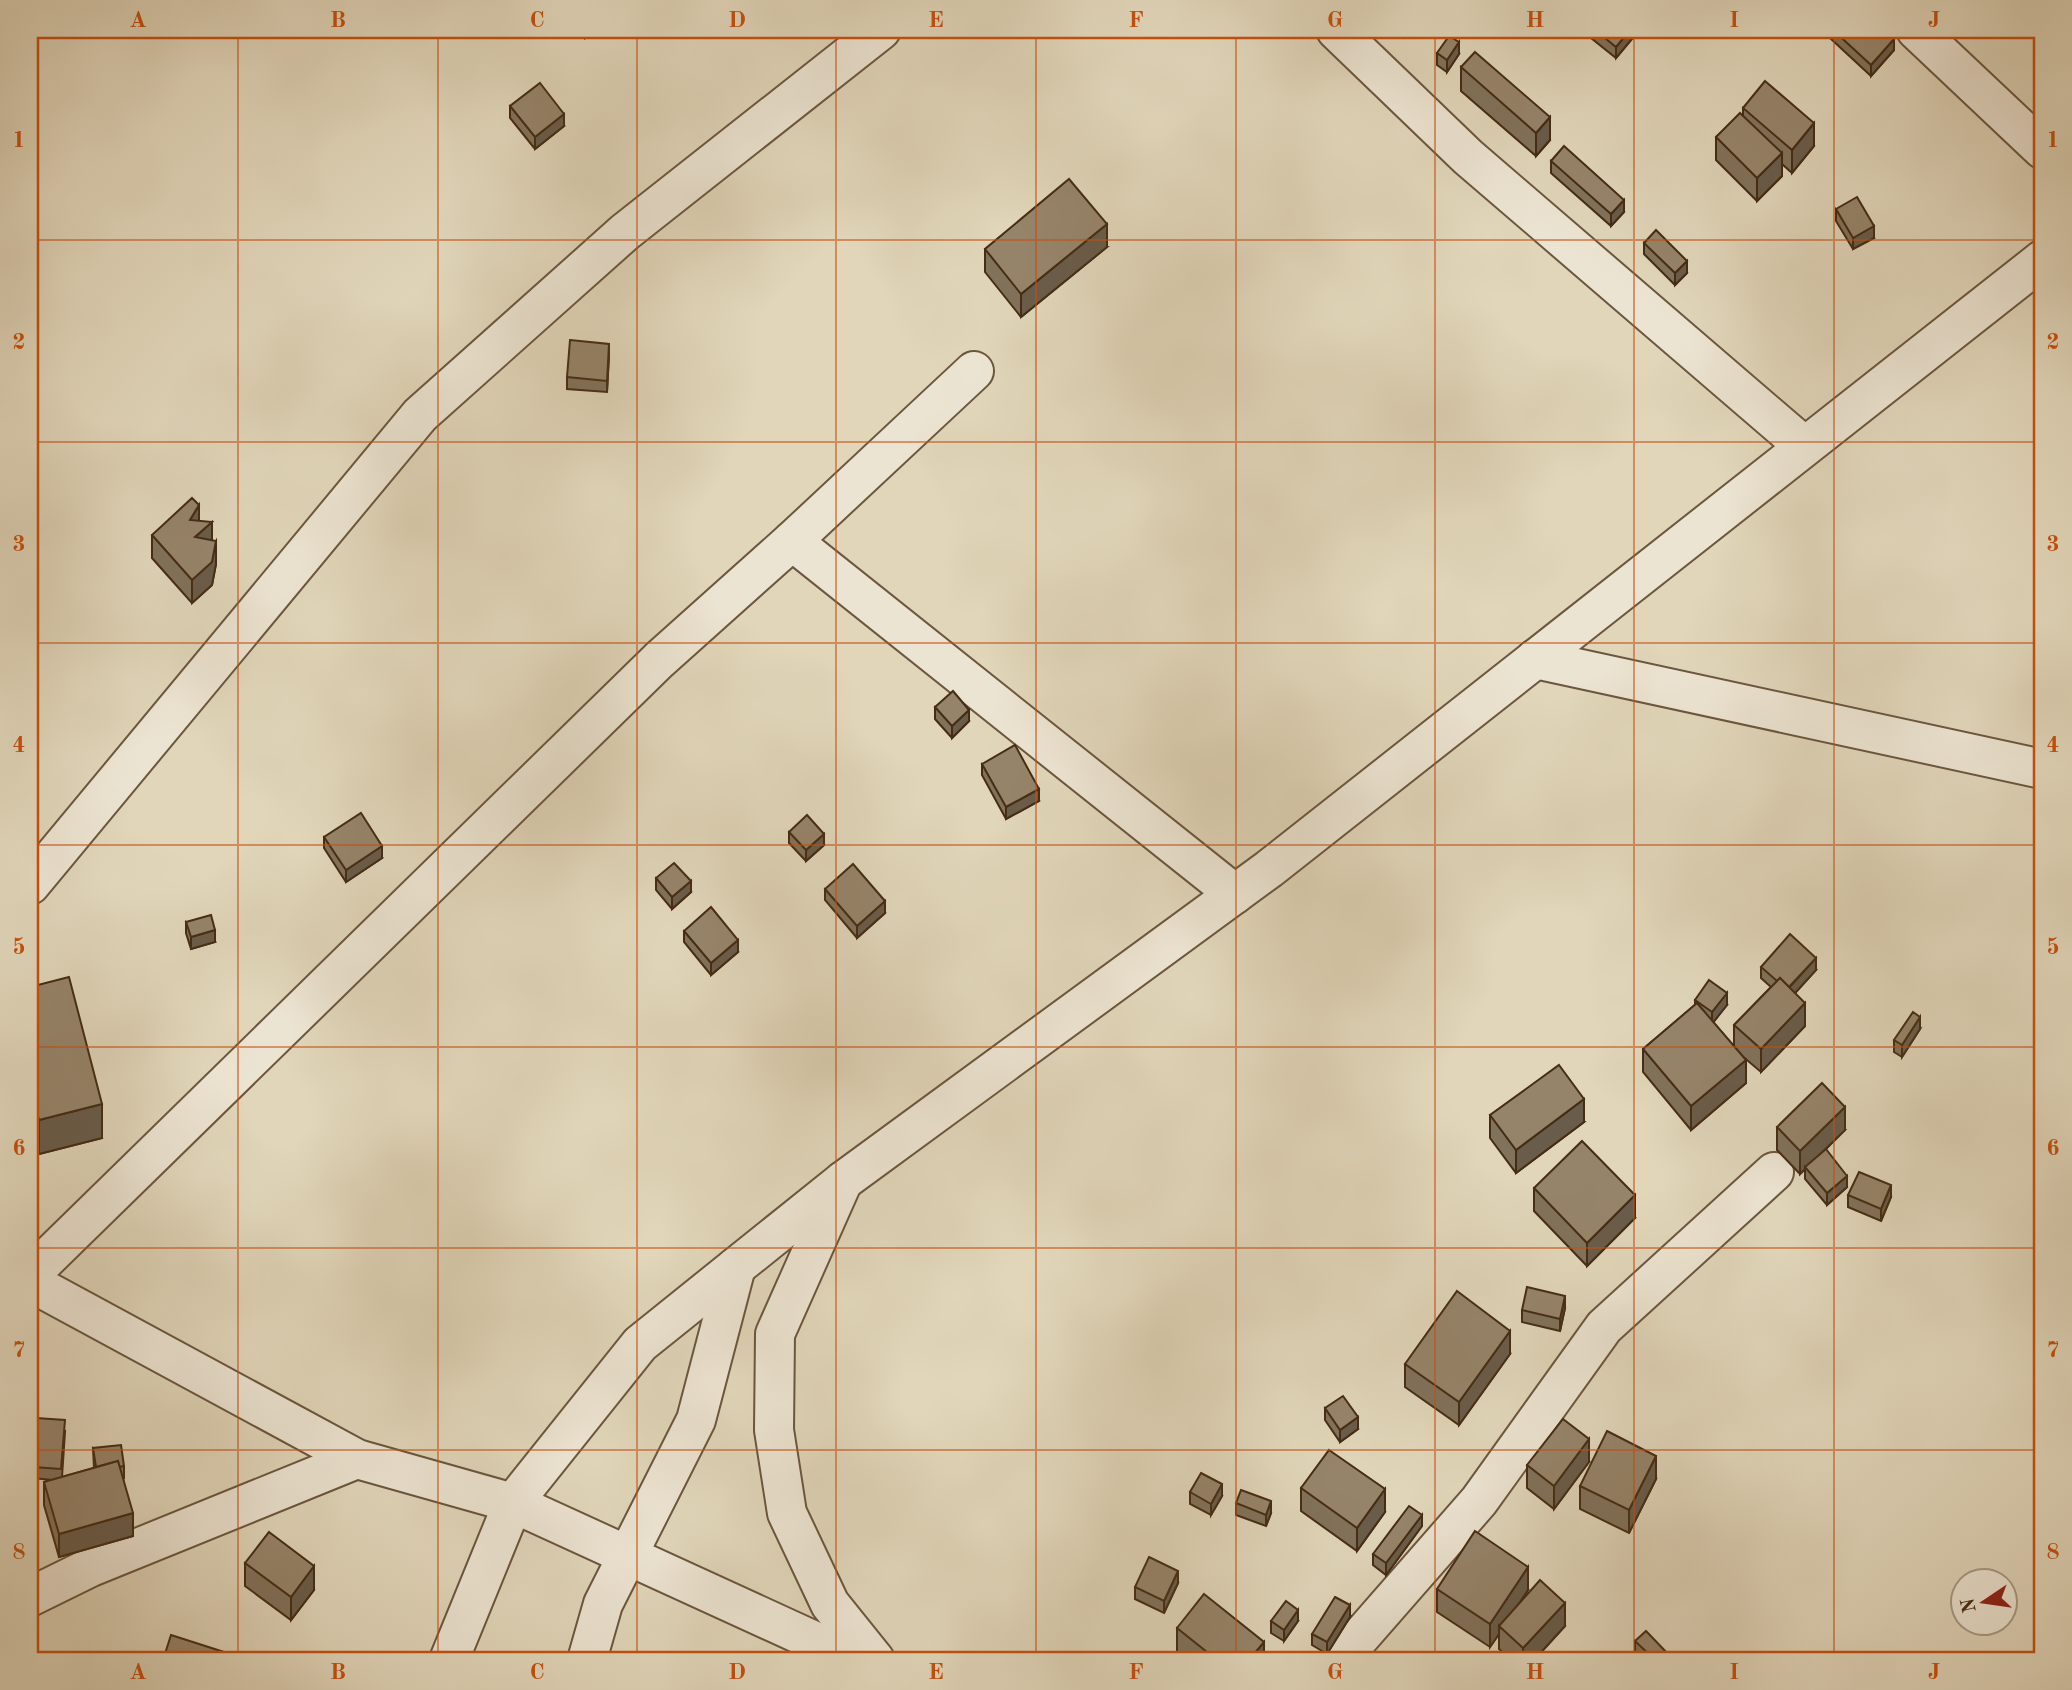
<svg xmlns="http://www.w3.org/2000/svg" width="2072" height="1690" font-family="'Old Standard TT',serif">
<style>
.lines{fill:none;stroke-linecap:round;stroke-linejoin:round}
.minor-casing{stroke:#6c563e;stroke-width:42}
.tertiary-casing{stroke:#6c563e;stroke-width:42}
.minor{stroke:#ece4d2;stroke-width:38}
.tertiary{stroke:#ece4d2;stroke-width:38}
.wall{fill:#81725b;stroke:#452c14;stroke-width:2}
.shaded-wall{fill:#695c4a;stroke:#452c14;stroke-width:2}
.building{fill:#96846a;stroke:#452c14;stroke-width:2}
.grid{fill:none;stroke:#c7500e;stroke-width:2;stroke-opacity:0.55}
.neatline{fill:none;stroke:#c7500e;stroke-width:2.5}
.grid-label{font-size:23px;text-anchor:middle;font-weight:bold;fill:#c7500e}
</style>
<rect width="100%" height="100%" fill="#e1d6ba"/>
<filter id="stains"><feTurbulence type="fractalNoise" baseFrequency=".00286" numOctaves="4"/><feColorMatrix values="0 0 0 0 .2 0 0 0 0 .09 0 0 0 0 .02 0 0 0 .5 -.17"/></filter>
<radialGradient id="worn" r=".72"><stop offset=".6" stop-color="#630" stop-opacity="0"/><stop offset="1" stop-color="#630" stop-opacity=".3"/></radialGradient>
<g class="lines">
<defs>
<g id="minor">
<polyline points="1336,30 1468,157 1804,446"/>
<polyline points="1916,30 2042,149"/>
<polyline points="792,541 1235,894"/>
<polyline points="1535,659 2042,769"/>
<polyline points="30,885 420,415 625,232 881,30"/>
<polyline points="843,1181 775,1334 774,1430 787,1513 830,1604 875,1660"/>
<polyline points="30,1275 659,660 792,541 974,371"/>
<polyline points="513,1503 856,1660"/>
<polyline points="30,1597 91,1567 357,1459"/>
<polyline points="1340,1660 1479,1501 1604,1327 1774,1172"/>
</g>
<g id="tertiary">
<polyline points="30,1282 357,1459 513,1503"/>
<polyline points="449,1660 513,1503 640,1344 843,1181 1269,869 2042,260"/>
<polyline points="587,1660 603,1604 696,1420 736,1267"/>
</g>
</defs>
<use href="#minor" class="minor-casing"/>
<use href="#tertiary" class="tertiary-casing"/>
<use href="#minor" class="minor"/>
<use href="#tertiary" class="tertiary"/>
</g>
<g class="wall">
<polygon points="579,30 595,30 585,38"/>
<polygon points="1397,30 1412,30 1405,37"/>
<polygon points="1581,30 1637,30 1637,33 1616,58"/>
<polygon points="1830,30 1885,30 1894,50 1871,76 1830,38"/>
<polygon points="1437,53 1459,54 1447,72 1437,65"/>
<polygon points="1461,67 1550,140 1536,156 1461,91"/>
<polygon points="510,106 564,126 535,149 510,118"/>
<polygon points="1743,108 1814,146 1792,173 1782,164 1782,176 1757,201 1716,160 1716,137 1743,115"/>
<polygon points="1551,161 1624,212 1611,226 1551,173"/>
<polygon points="1836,209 1874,238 1853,249 1836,221"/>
<polygon points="1644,243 1687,273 1675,285 1644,254"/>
<polygon points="1107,247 1021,317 985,272 985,249"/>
<polygon points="609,355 607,392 567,389 567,377"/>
<polygon points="199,521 212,540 216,564 212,585 192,603 152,558 152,535"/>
<polygon points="935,707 969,721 952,738 935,719"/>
<polygon points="982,764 1039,801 1006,819 982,775"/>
<polygon points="789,832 824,845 806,861 789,843"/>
<polygon points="324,837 382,858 346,882 324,848"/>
<polygon points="656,878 691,892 672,909 656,890"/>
<polygon points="825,889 885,913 857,938 825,900"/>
<polygon points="186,922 215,942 191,949 186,933"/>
<polygon points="684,931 738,952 711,975 684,942"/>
<polygon points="1761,967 1816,970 1795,993 1805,1026 1761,1072 1741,1055 1746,1083 1691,1130 1643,1072 1643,1049 1695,1005 1695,1000 1727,1005 1713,1022 1734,1047 1734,1025 1771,987 1761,978"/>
<polygon points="30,987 102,1138 39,1154 30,1120"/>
<polygon points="1920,1029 1902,1057 1894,1052 1894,1040"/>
<polygon points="1490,1115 1584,1122 1516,1173 1490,1138"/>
<polygon points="1777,1127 1845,1130 1822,1153 1847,1187 1827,1205 1805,1179 1805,1169 1800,1174 1777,1150"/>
<polygon points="1534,1188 1635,1218 1587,1266 1534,1211"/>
<polygon points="1848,1195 1891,1197 1881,1221 1848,1207"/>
<polygon points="1565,1308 1560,1331 1522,1322 1522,1310"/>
<polygon points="1510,1354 1459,1425 1405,1387 1405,1364"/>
<polygon points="1325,1408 1358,1429 1340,1442 1325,1420"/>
<polygon points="65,1432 62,1477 94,1468 93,1448 124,1466 124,1478 123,1478 133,1536 59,1557 44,1505 44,1482 52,1480 33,1478 33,1467"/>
<polygon points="1589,1462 1554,1509 1527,1488 1527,1465"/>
<polygon points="1656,1479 1629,1533 1580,1509 1580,1486"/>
<polygon points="1301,1488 1385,1512 1357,1551 1301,1511"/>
<polygon points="1190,1492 1222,1496 1211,1515 1190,1504"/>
<polygon points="1236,1503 1271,1513 1266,1526 1236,1515"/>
<polygon points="30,1514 38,1537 36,1573 30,1573"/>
<polygon points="1422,1526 1386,1575 1373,1565 1373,1554"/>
<polygon points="245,1563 314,1590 291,1620 245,1586"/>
<polygon points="1178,1583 1164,1613 1135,1599 1135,1587"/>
<polygon points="1437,1589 1528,1590 1519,1604 1565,1626 1534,1660 1512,1660 1499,1649 1499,1634 1490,1647 1437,1612"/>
<polygon points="1350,1617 1327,1654 1312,1645 1312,1634"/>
<polygon points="1271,1621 1298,1621 1284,1641 1271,1633"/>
<polygon points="1177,1628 1264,1660 1189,1660 1177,1651"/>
<polygon points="1635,1641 1671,1660 1643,1660 1635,1653"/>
</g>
<g class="shaded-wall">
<polygon points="585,30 595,30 585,38"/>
<polygon points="1405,30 1412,30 1405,37"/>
<polygon points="1630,30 1637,30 1637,33 1616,58 1616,47"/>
<polygon points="1894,39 1894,50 1871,76 1871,65"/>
<polygon points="1459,42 1459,54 1447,72 1447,60"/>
<polygon points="564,114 564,126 535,149 535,137"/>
<polygon points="1550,117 1550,140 1536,156 1536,133"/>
<polygon points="1814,123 1814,146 1792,173 1792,150"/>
<polygon points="1782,153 1782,176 1757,201 1757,178"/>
<polygon points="1624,200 1624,212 1611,226 1611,214"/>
<polygon points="1107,224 1107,247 1021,317 1021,294"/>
<polygon points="1874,226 1874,238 1853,249 1853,238"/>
<polygon points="1687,261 1687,273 1675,285 1675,273"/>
<polygon points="609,344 609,355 607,392 607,381"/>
<polygon points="199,505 199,528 190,520"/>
<polygon points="212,522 212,545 195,537"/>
<polygon points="216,541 216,564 212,585 192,603 192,580"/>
<polygon points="969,710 969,721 952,738 952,726"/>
<polygon points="1039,789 1039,801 1006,819 1006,807"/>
<polygon points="824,834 824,845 806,861 806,850"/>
<polygon points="382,846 382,858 346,882 346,870"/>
<polygon points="691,881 691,892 672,909 672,897"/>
<polygon points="885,901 885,913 857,938 857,926"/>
<polygon points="215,930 215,942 191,949 191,937"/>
<polygon points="738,940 738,952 711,975 711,963"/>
<polygon points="1816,958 1816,970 1787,1002 1787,990"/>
<polygon points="1727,993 1727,1005 1712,1024 1712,1012"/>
<polygon points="1805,1003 1805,1026 1761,1072 1761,1049"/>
<polygon points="1920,1017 1920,1029 1902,1057 1902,1045"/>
<polygon points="1746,1060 1746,1083 1691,1130 1691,1106"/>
<polygon points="1584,1099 1584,1122 1516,1173 1516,1150"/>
<polygon points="102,1104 102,1138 39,1154 39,1120"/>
<polygon points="1845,1107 1845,1130 1806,1168 1805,1167 1805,1169 1800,1174 1800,1151"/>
<polygon points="1847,1176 1847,1187 1827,1205 1827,1193"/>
<polygon points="1891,1185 1891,1197 1881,1221 1881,1209"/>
<polygon points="1635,1195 1635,1218 1587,1266 1587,1243"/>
<polygon points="1565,1296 1565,1308 1560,1331 1560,1319"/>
<polygon points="1510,1331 1510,1354 1459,1425 1459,1402"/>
<polygon points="1358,1417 1358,1429 1340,1442 1340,1430"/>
<polygon points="1589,1439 1589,1462 1554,1509 1554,1486"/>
<polygon points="1656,1456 1656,1479 1629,1533 1629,1510"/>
<polygon points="1222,1484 1222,1496 1211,1515 1211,1504"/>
<polygon points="1385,1489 1385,1512 1357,1551 1357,1528"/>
<polygon points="1271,1501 1271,1513 1266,1526 1266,1515"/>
<polygon points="133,1513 133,1536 59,1557 59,1534"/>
<polygon points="38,1514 38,1537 36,1573 36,1550"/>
<polygon points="1422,1515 1422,1526 1386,1575 1386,1563"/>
<polygon points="314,1566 314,1590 291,1620 291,1597"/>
<polygon points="1528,1567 1528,1590 1502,1629 1499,1626 1499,1634 1490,1647 1490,1624"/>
<polygon points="1178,1571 1178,1583 1164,1613 1164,1601"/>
<polygon points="1565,1603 1565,1626 1534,1660 1523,1660 1523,1648"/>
<polygon points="1350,1605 1350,1617 1327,1654 1327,1642"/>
<polygon points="1298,1610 1298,1621 1284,1641 1284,1630"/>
<polygon points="1264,1642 1264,1660 1249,1660"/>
</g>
<g class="building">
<polygon points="1595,30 1630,30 1616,47"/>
<polygon points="1833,30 1885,30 1894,39 1871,65"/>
<polygon points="1449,36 1459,42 1447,60 1437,53"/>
<polygon points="1475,52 1550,117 1536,133 1461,67"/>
<polygon points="1765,81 1814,123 1792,150 1743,108"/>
<polygon points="540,83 564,114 535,137 510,106"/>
<polygon points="1740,113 1782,153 1757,178 1716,137"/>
<polygon points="1564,146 1624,200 1611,214 1551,161"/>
<polygon points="1069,179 1107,224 1021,294 985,249"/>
<polygon points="1857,197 1874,226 1853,238 1836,209"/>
<polygon points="1656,230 1687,261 1675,273 1644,243"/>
<polygon points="570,340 609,344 607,381 567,377"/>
<polygon points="192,498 199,505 190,520 212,522 195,537 216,541 212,562 192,580 152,535"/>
<polygon points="953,691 969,710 952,726 935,707"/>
<polygon points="1015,745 1039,789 1006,807 982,764"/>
<polygon points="361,813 382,846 346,870 324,837"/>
<polygon points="807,815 824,834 806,850 789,832"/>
<polygon points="674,863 691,881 672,897 656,878"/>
<polygon points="853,864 885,901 857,926 825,889"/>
<polygon points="711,907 738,940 711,963 684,931"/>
<polygon points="211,915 215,930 191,937 186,922"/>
<polygon points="1790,934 1816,958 1789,987 1780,978 1777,981 1761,967"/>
<polygon points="69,977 102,1104 39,1120 30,1086 30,987"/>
<polygon points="1780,978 1805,1003 1761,1049 1734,1025"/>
<polygon points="1709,980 1727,993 1712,1012 1695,1000"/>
<polygon points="1697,1003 1746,1060 1691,1106 1643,1049"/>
<polygon points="1913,1012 1920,1017 1902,1045 1894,1040"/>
<polygon points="1559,1065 1584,1099 1516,1150 1490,1115"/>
<polygon points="1822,1083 1845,1107 1800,1151 1777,1127"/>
<polygon points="1582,1141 1635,1195 1587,1243 1534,1188"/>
<polygon points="1826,1149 1847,1176 1827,1193 1805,1167"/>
<polygon points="1859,1172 1891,1185 1881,1209 1848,1195"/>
<polygon points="1527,1287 1565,1296 1560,1319 1522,1310"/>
<polygon points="1457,1291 1510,1331 1459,1402 1405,1364"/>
<polygon points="1343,1396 1358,1417 1340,1430 1325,1408"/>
<polygon points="36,1418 65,1420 61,1469 33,1467"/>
<polygon points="1563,1419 1589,1439 1554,1486 1527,1465"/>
<polygon points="1607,1431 1656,1456 1629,1510 1580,1486"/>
<polygon points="121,1445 124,1466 119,1467 118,1461 96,1467 93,1448"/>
<polygon points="1329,1450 1385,1489 1357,1528 1301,1488"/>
<polygon points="118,1461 133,1513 59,1534 44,1482"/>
<polygon points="1201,1473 1222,1484 1211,1504 1190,1492"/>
<polygon points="1241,1490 1271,1501 1266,1515 1236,1503"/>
<polygon points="1409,1506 1422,1515 1386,1563 1373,1554"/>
<polygon points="30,1514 38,1514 36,1550 30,1550"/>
<polygon points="1475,1531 1528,1567 1490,1624 1437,1589"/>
<polygon points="269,1532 314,1566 291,1597 245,1563"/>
<polygon points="1149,1557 1178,1571 1164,1601 1135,1587"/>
<polygon points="1540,1580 1565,1603 1523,1648 1499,1626"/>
<polygon points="1204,1594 1264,1642 1249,1660 1217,1660 1177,1628"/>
<polygon points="1335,1597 1350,1605 1327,1642 1312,1634"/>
<polygon points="1286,1601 1298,1610 1284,1630 1271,1621"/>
<polygon points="1646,1631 1671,1657 1668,1660 1655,1660 1635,1641"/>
<polygon points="171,1635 227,1653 225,1660 163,1660"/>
</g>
<path class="grid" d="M238,30V1660M438,30V1660M637,30V1660M836,30V1660M1036,30V1660M1236,30V1660M1435,30V1660M1634,30V1660M1834,30V1660M30,240H2042M30,442H2042M30,643H2042M30,845H2042M30,1047H2042M30,1248H2042M30,1450H2042"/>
<rect width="2072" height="1690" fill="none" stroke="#e1d6ba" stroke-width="77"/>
<g transform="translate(1984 1602) rotate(257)"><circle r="33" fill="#ece4d2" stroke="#a99a86" stroke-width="2"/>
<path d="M0-5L12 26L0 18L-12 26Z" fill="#8f2418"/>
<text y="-10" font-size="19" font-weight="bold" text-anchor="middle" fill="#452c14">N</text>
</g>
<rect x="38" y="38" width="1996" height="1614" class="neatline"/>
<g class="grid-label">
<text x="138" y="27">A</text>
<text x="338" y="27">B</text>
<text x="537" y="27">C</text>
<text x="737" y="27">D</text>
<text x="936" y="27">E</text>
<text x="1136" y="27">F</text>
<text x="1335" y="27">G</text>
<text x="1535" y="27">H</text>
<text x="1734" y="27">I</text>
<text x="1934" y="27">J</text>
<text x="19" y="147">1</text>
<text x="2053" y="147">1</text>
<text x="19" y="349">2</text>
<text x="2053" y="349">2</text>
<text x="19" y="551">3</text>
<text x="2053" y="551">3</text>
<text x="19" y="752">4</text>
<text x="2053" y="752">4</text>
<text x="19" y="954">5</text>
<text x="2053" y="954">5</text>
<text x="19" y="1155">6</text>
<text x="2053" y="1155">6</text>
<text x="19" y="1357">7</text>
<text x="2053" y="1357">7</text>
<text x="19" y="1559">8</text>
<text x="2053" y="1559">8</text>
<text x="138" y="1679">A</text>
<text x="338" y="1679">B</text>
<text x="537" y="1679">C</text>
<text x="737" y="1679">D</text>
<text x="936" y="1679">E</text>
<text x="1136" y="1679">F</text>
<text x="1335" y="1679">G</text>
<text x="1535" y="1679">H</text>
<text x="1734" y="1679">I</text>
<text x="1934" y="1679">J</text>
</g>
<rect width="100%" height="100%" filter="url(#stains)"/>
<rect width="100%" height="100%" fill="url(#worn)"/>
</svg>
